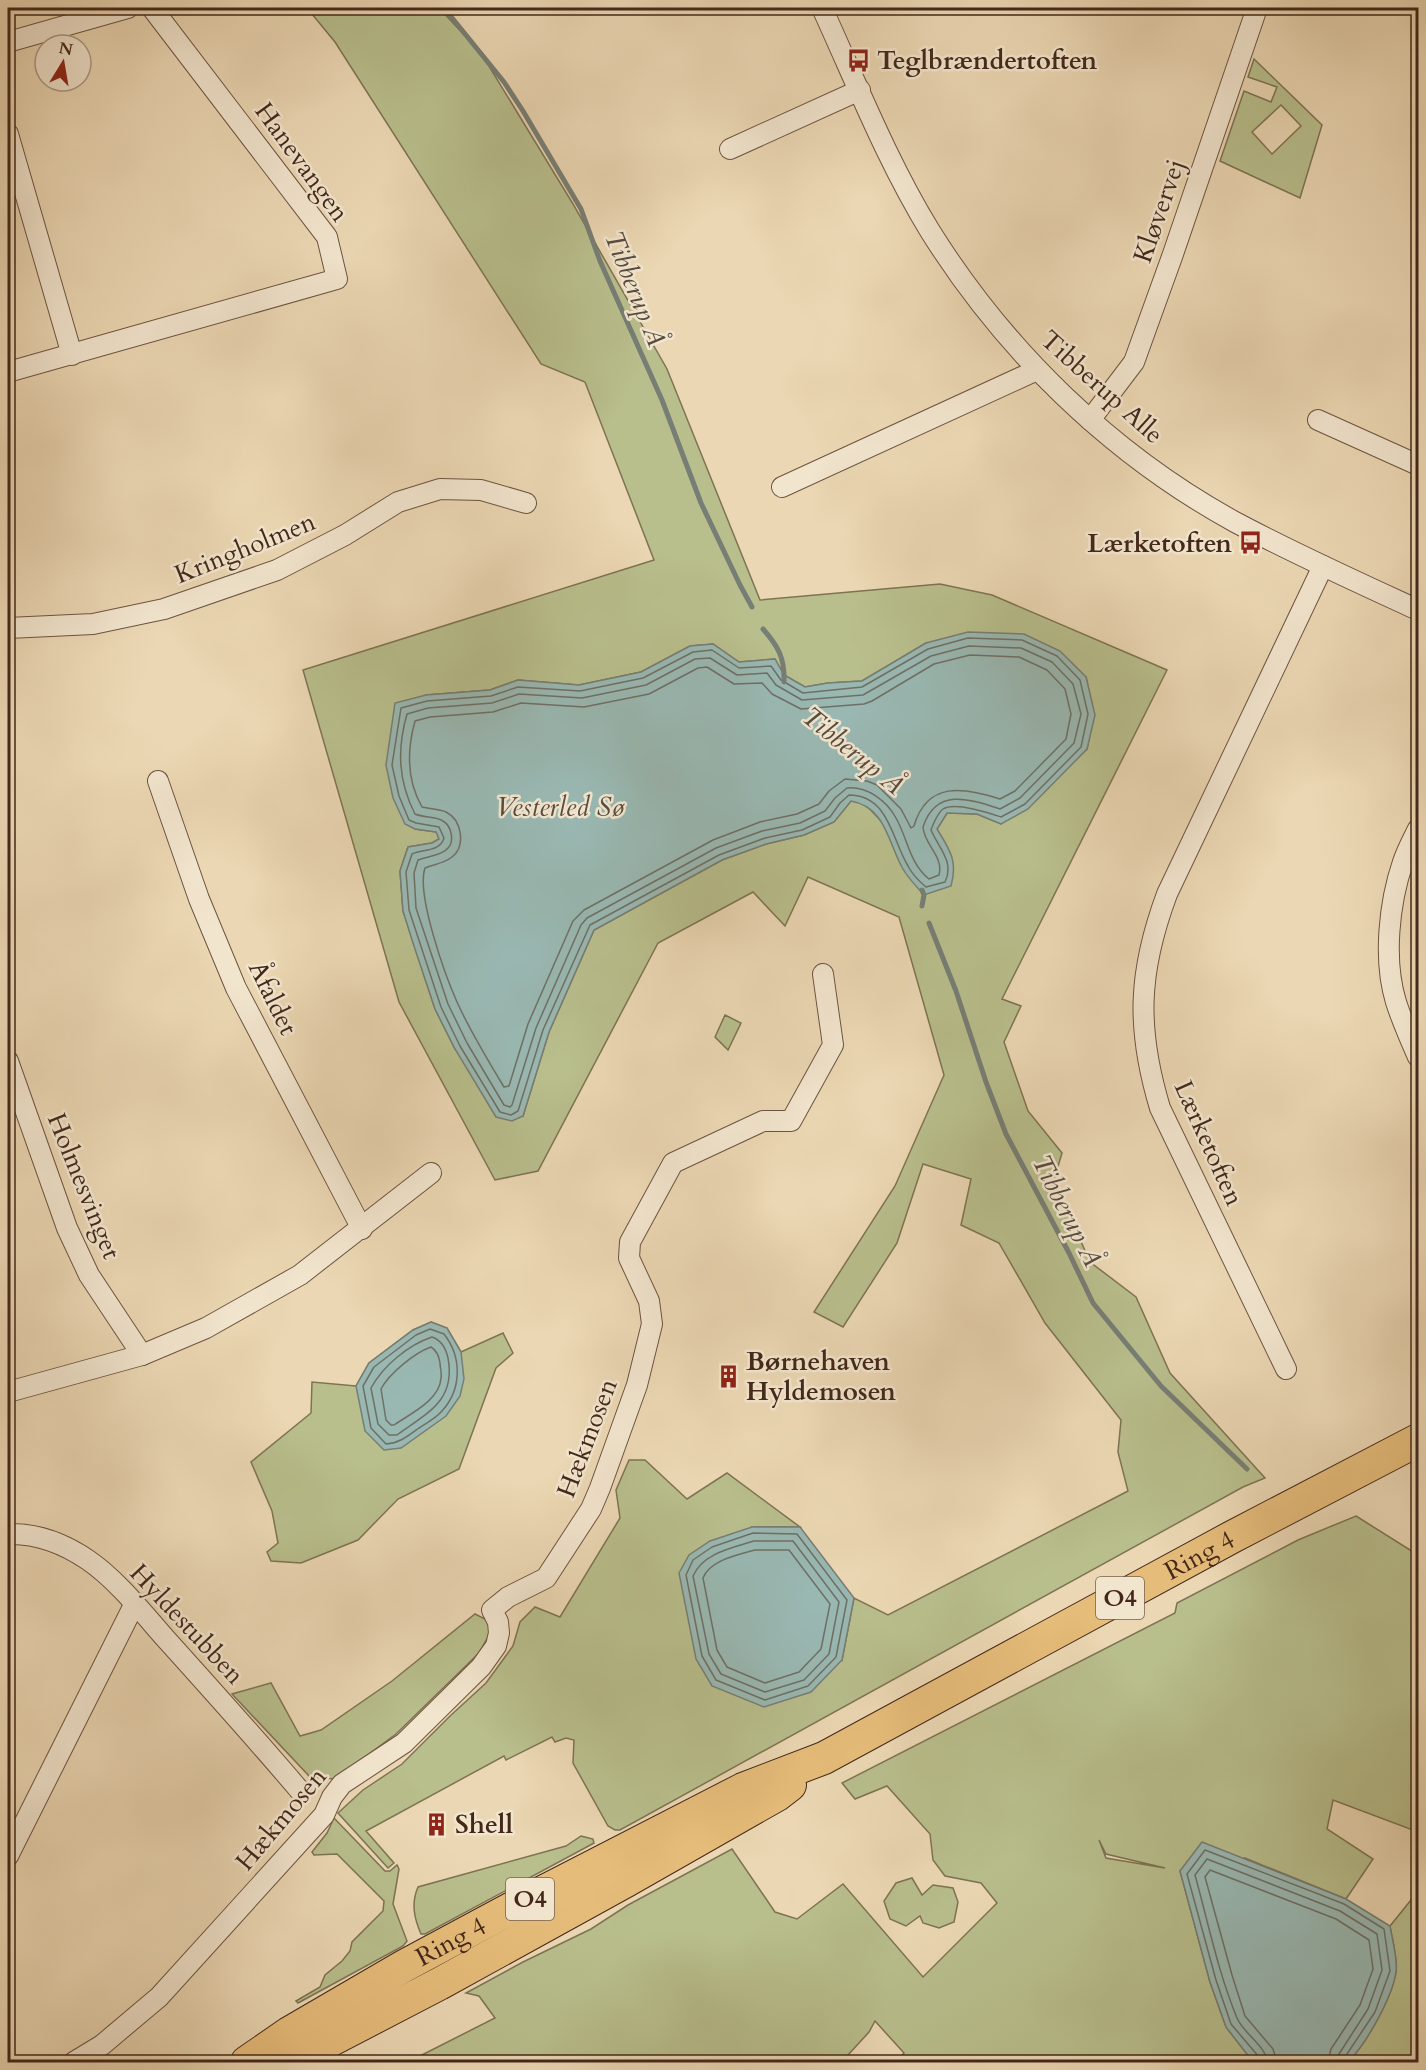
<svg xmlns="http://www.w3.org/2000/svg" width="1426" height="2070" font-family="Cardo,serif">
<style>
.green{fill:#b8be8c;stroke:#7e7353;stroke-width:1.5;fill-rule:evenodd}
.water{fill:#99b8b2;stroke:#777e75;stroke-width:1.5}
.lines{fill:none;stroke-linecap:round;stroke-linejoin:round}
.shore{stroke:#6e7066;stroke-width:1.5}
.stream{stroke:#777e75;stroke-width:5}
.minor-casing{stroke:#6d5440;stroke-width:22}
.primary-casing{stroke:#43281a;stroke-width:34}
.minor{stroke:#f2e5ce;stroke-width:20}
.primary{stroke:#e6bc7a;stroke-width:32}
.labels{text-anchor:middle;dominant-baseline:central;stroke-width:5;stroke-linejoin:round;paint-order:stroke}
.shield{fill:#f2e5ce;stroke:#786150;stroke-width:1.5}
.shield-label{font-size:24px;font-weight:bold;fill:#43281a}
.poi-label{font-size:26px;font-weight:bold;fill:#43281a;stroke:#f2e5ce;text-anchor:start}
.street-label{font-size:26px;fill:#43281a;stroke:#f2e5ce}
.water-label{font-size:27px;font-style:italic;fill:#584c40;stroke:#f2e5ce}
</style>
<rect width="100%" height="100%" fill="#ebd7b3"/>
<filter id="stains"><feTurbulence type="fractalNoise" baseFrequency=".00333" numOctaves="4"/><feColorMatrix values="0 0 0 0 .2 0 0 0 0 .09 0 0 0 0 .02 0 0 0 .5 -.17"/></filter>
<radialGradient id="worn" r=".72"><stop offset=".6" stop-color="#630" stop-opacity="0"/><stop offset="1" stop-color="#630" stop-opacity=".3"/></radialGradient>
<g class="green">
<path d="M307,8H439L481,53L573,204L667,369L760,600L940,584L992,595L1167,670L1002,999L1021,1006L1004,1042L1028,1111L1062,1153L1054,1180L1090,1262L1136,1297L1170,1373L1265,1478L1243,1487L620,1830H615L608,1826L573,1763L574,1740L566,1738L555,1742L552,1737L506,1760L504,1756L366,1831L394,1863L388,1868L338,1813L363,1790L402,1764L450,1716L486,1683L513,1646L520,1622L535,1607L560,1617L620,1518L616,1490L629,1460H645L687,1499L727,1473L800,1527H752L842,1660L854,1598L888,1615L1128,1491L1118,1452L1121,1420L1045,1323L999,1243L961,1225L971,1179L923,1164L897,1243L843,1327L814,1312L895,1186L944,1075L899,917L808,877L785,926L753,892L658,943L538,1171L495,1180L399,1002L303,670L654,560L585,382L541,364L335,42ZM926,643L1086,677L1094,714L1087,749L1001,824L977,814L947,813L937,829L938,832L884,824L864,803L851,801L834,822L804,835L766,844L722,860L594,930L549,1032L523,1116L455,1049L435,1009L403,911L400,871L408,847L432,843L439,839L437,832L415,829L426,695L490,690L518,680L579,685L641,672L690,646L713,644L739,662L775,659L784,675L805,687L828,683L862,681Z"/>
<path d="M1254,59L1322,125L1300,198L1220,161L1244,91L1271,102L1277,87L1248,77ZM1281,105L1301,126L1272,154L1252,132Z"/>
<polygon points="725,1015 741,1023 728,1050 715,1037"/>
<polygon points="431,1322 447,1328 461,1352 503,1333 513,1353 496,1368 459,1469 398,1499 358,1540 301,1563 271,1561 267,1552 278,1543 272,1511 251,1462 311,1413 312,1382 356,1386 369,1363 413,1330"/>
<path d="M1356,1516L1418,1555V1832L1333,1800L1327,1829L1373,1859L1346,1899L1245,1858L1180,1871L1210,1982L1226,2027L1250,2058L1259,2062H895L904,2053L875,2021L869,2032L848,2055L856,2062H408L495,2018L479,1996L466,1993L523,1962L591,1929L628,1905L732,1849L775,1912L797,1919L843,1884L923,1977L997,1903L981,1883L945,1876L933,1860L930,1834L887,1786L855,1799L842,1783L1175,1613L1177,1603L1298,1540ZM1099,1840L1106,1854L1165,1868L1106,1858Z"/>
<polygon points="475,1614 495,1624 479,1653 396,1734 335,1779 310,1777 232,1694 271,1683 300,1736 321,1730 392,1681"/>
<polygon points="334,1818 385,1871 390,1871 397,1865 399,1869 393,1904 407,1941 403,1946 298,2003 296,2001 320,1987 325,1975 342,1961 350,1951 352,1942 383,1911 384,1901 337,1854 314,1855 312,1852 327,1833"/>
<path d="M581,1836L593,1839L594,1843L425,1934H421C414,1918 411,1903 418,1887L566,1846Z"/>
<polygon points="912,1878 922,1895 933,1885 953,1888 958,1902 954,1922 939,1928 923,1923 920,1916 906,1926 890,1919 884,1901 896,1883"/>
<path d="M1415,1895L1418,1896V2062H1348C1366,2044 1392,1998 1396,1972C1398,1960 1392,1938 1390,1926Z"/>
</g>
<g class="water">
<path d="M968,632L1024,634L1060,651L1086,677L1095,715L1087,749L1028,809L1001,824L977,814L947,813L937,829C950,850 958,861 951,886L924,895C917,887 908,878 903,869C888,843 886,807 851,801L834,822L804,835L766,844L722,860L594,930L549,1032L523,1116L512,1121L496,1117L455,1049L435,1009L414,946L403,911L400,871L408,847L432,843L439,839L436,832L415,829L405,824L393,798L386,765L395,703L426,695L490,690L518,680L579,685L641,672L690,646L713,644L739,662L775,659L784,675L805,687L828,683L862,681L926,643Z"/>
<polygon points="431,1322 447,1328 461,1352 464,1379 460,1396 446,1416 401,1448 384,1450 365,1431 356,1386 369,1363 413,1330"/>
<polygon points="752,1527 800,1527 854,1598 842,1660 811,1692 764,1707 712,1686 696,1659 679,1573 689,1555 710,1541"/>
<path d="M1202,1842L1346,1899L1390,1926C1392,1938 1398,1960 1396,1972C1392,1998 1366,2044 1348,2062H1259L1250,2058L1226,2027L1210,1982L1180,1871Z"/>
</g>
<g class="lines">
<g class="shore">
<path d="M968,638L1022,640L1057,656L1080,680L1088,714L1081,747L1025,804L1001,817C989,813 955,801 943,809C938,813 933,824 931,830C938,847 955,862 945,882L926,887C920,882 912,874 908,866C892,840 889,795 849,795L840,803L830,817L802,830L765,838L719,855L590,925L543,1030L518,1111L511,1115L500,1112L460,1046L441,1007L409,910L406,872L412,854C423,849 440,852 444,838L439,827L416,823L409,820L399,796L392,765L401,708L427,701L491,696L518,687L580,691L643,678L693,652L712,650L739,668L771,666L781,680L803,693L862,687L928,649Z"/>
<path d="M969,646L1021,648L1052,662L1073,684L1081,714L1074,743L1020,798L1000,809C970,799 936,787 923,827C924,845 944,856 939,875L929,879C909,863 908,839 896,818C887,801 867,786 847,788L835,798L825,811L800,823L762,831L716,848L587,918L581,925L536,1028L512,1105L510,1107L504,1105L467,1043L448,1004L416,908L414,873L418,860C431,855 456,855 451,833C450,828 448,824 443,821C436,816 424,818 415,814C398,781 397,749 407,714L428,708L492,703L519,694L582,698L646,685L695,659L710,658L737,675L767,673L776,685L802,700L863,695L931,656Z"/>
<path d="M970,655L1019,657L1047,670L1065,689L1071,714L1066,739L1015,791L1000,799C964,787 927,781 914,826L911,828L901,809L877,785L867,781L845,779L829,791L819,804L797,814L760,822L713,840L584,910L573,921L528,1024L509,1086L504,1087C487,1059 470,1031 457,1002C445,975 416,894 425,868C434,864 443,864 452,857C466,846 462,820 446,812C439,809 430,809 422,807C407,781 407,750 415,721L430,717L493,712L521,703L584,707L649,694L698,668L707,667L734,684L762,683L772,694L801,709L864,704L872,701L934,664Z"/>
<path d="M430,1329L444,1334C462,1357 462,1389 442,1411C436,1418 427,1423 419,1428C408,1436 400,1443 386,1444L371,1428L363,1386L374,1367L416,1335Z"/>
<path d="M432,1337C441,1340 446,1349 448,1358C456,1401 427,1413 397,1435H389L378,1424L371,1388C383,1366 408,1345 432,1337Z"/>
<path d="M431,1347C436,1350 439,1356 440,1363C440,1368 442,1373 441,1378C440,1400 410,1414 394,1425H391L386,1420L381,1389C389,1374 414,1353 431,1347Z"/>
<polygon points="753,1533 797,1534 847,1600 836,1657 808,1686 765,1700 716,1680 702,1656 686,1575 693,1560 712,1547"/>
<path d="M754,1541H793L839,1602L829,1654L804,1680L765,1692L721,1674L709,1654L693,1576C703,1553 732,1548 754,1541Z"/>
<path d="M755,1550H789L830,1604L821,1649L799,1672L765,1683L727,1667L717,1650L703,1578C710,1560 738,1555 755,1550Z"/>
<polyline points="1260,2062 1259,2057 1231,2024 1216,1980 1187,1874 1205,1850 1344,1904 1384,1929 1390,1971 1375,2012 1345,2057 1344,2062"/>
<path d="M1267,2062C1267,2047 1243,2033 1237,2018C1218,1972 1208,1922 1195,1875L1207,1859L1340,1911L1377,1934L1382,1970L1368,2009L1339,2054L1337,2062"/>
<polyline points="1277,2062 1273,2049 1245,2016 1232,1975 1205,1877 1210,1870 1336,1919 1369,1940 1373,1969 1360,2005 1331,2049 1328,2062"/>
</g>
<g class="stream">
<polyline points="444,8 504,82 523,111 581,209 600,261 662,400 701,503 740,585 752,607"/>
<path d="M763,629C778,646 785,658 784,682"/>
<polyline points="922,906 924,895 922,890"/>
<polyline points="929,923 956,991 986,1082 1006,1134 1069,1253 1093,1303 1161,1386 1247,1469"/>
<polyline points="1417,1576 1418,1576"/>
</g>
<defs>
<g id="minor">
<path d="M822,8C856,82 887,161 930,231C1005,351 1111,454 1235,522C1295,554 1357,582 1418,610"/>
<polyline points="8,42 128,8"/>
<polyline points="8,134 72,355"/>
<polyline points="730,149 860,90"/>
<polyline points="8,372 337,279 327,237 152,8"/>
<polyline points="1090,420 1134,362 1173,254 1257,8"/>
<polyline points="1318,420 1418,465"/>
<polyline points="782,487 1037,370"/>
<polyline points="8,628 93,624 164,609 277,570 345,535 398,502 440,489 481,490 526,503"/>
<polyline points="158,781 199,899 236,988 362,1229"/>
<path d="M1418,829C1413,839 1407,850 1403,862C1389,903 1383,960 1396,1002C1402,1021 1410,1039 1418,1057"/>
<polyline points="8,1061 67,1228 89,1275 142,1355"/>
<path d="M1286,1369L1160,1108C1136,1028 1138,972 1167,894L1323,566"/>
<polyline points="8,1392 142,1355 206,1328 300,1275 431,1173"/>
<path d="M8,1534C38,1533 63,1543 88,1560C116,1579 143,1613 165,1638C211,1689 257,1740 301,1792"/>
<polyline points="8,1856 135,1603"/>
<polyline points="74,2062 102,2045 159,1997 324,1815 332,1797 342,1784 404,1743 481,1667 496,1646 499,1633 498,1622 492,1610 508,1597 546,1578 591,1509 600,1488 637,1385 652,1324 649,1301 629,1258 630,1242 673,1163 763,1121 791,1121 833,1045 823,974"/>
</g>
<g id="primary">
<path id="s1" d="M247,2062L289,2033L404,1966L527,1900L743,1789L824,1758L1232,1537L1418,1440"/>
<polyline points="289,2062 439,1984 626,1881 777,1795 790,1785"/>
</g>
</defs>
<use href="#minor" class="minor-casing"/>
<use href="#primary" class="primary-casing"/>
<use href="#minor" class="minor"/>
<use href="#primary" class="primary"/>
</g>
<defs>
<symbol id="bus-bare" viewBox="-9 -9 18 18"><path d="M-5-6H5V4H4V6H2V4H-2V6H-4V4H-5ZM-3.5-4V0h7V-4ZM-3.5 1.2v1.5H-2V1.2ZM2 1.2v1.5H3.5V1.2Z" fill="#8f2418" stroke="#f2e5ce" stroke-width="2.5" paint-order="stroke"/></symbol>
<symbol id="building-bare" viewBox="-9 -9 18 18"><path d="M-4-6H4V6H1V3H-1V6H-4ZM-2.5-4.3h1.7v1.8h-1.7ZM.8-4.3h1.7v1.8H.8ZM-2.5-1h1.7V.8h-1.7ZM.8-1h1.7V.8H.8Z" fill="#8f2418" stroke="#f2e5ce" stroke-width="2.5" paint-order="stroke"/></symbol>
</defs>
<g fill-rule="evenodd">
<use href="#bus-bare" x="842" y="44" width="33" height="33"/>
<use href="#bus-bare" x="1234" y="526" width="33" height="33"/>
<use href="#building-bare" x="712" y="1360" width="33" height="33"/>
<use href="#building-bare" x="420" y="1808" width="33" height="33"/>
</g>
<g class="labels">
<g class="shield">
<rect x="1096" y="1577" width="48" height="42" rx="4.5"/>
<rect x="506" y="1878" width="48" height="42" rx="4.5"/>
</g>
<g class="shield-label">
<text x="1120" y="1598">O4</text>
<text x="530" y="1899">O4</text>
</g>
<g class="poi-label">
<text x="877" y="60">Teglbrændertoften</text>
<text x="1232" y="543" text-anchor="end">Lærketoften</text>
<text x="746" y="1361">Børnehaven<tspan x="746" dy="30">Hyldemosen</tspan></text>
<text x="455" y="1824">Shell</text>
</g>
<g class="street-label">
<text transform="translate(302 162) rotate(54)">Hanevangen</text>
<text transform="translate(1159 211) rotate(-71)">Kløvervej</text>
<text transform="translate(1102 387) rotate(42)">Tibberup Alle</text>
<text transform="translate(245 548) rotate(-22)">Kringholmen</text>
<text transform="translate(273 998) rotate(64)">Åfaldet</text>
<text transform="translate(1209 1143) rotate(66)">Lærketoften</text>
<text transform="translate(84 1186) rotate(68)">Holmesvinget</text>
<text transform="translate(587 1438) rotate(-69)">Hækmosen</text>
<text stroke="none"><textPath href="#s1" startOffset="1080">Ring 4</textPath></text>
<text transform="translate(187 1624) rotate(47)">Hyldestubben</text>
<text transform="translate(281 1819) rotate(-50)">Hækmosen</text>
<text stroke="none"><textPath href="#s1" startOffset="237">Ring 4</textPath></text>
</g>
<g class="water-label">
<text transform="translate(635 289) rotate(68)">Tibberup Å</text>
<text transform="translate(853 751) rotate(39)">Tibberup Å</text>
<text x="560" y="807">Vesterled Sø</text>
<text transform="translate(1067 1211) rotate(63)">Tibberup Å</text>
</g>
</g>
<rect width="1426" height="2070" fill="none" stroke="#ebd7b3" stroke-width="30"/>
<rect x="9" y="9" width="1408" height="2052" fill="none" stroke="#43281a" stroke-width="3"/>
<rect x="15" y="15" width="1396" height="2040" fill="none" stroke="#43281a" stroke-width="1.5"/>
<g transform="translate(63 63) rotate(11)"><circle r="28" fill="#f2e5ce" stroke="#ac9986" stroke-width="1.5"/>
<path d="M0-4.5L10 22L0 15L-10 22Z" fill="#8f2418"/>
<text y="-9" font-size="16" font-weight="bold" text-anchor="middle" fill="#43281a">N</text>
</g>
<rect width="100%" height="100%" filter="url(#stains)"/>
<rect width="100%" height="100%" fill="url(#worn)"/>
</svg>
